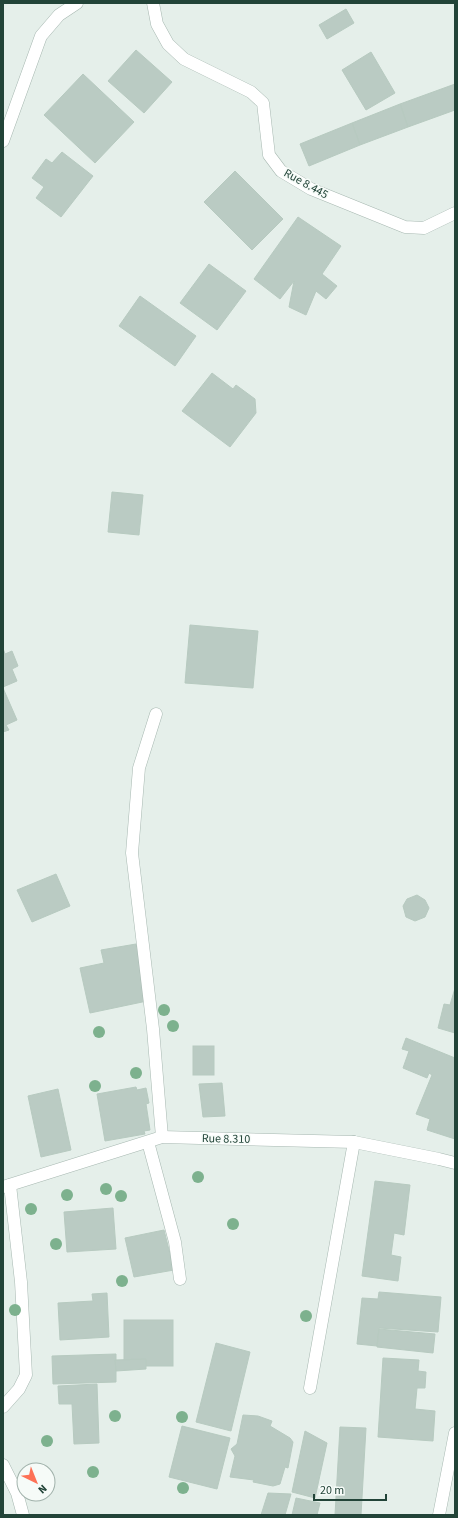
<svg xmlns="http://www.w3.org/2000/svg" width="458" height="1518" font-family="'Source Sans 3',sans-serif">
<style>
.building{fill:#bacbc3;stroke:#b7cac0}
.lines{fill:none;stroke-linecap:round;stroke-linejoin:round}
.street-casing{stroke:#a7b8b1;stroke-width:13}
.street{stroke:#fff;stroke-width:12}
.tree{fill:#7db18e}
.labels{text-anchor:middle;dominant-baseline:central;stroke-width:3;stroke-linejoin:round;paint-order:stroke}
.street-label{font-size:12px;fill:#224438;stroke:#f6fbf8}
</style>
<rect width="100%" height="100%" fill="#e5efea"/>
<g class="building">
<polygon points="346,9 354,23 327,39 319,25"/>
<polygon points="136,50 172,82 144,113 108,81"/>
<polygon points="371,52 395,93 366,110 342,70"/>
<polygon points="83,74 134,122 95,163 44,115"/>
<polygon points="455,84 455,110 408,127 400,104"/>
<polygon points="400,104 408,127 360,145 352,123"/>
<polygon points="352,123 360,145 309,166 300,144"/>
<polygon points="62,152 93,176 61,217 36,198 44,187 32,178 46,159 52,163"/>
<polygon points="235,171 283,219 252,250 204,202"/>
<polygon points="298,217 341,246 322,274 337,286 326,299 316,291 306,315 289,307 294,281 280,299 254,279"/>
<polygon points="209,264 246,291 217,330 180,303"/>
<polygon points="140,296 196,336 175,366 119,326"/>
<polygon points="212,373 233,389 236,385 255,399 256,413 230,447 182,411"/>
<polygon points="112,492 143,495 139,535 108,532"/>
<polygon points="190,625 258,631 253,688 185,683"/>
<polygon points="3,648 5,654 12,651 18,666 12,669 17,681 3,687"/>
<polygon points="3,688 17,720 6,725 9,730 3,732"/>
<polygon points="56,874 70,906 32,922 17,890"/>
<polygon points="417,895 425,900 429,908 425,917 415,921 406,917 403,906 407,899"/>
<polygon points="136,944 147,1001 90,1013 80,968 104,963 101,950"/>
<polygon points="455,988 455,1033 438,1028 444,1004 450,1005"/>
<polygon points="406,1038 455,1058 455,1139 427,1130 430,1119 416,1114 432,1075 429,1073 427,1078 403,1068 409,1051 402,1049"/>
<rect x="193" y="1046" width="21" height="29"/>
<polygon points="222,1083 225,1116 203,1117 199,1084"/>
<polygon points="136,1087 137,1090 146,1088 149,1103 146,1104 150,1130 144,1131 145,1134 105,1141 97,1094"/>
<polygon points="58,1089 71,1150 41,1157 28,1096"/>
<polygon points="375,1181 410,1185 404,1235 394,1233 391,1255 401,1257 398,1281 362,1276"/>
<polygon points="113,1208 116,1249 67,1252 64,1212"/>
<polygon points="164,1230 174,1270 134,1277 125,1238"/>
<polygon points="379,1292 441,1297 438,1332 379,1328 377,1346 357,1344 362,1298 378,1299"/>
<polygon points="107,1293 109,1337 60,1340 58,1303 93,1301 92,1294"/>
<rect x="124" y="1320" width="49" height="46"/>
<polygon points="379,1329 435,1334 433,1353 377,1347"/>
<polygon points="216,1343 250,1352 231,1431 196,1422"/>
<polygon points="116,1354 116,1382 53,1384 52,1356"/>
<polygon points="383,1358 419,1360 418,1371 426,1372 425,1388 417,1388 415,1409 435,1411 433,1441 378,1437"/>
<polygon points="146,1359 146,1369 116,1371 115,1360"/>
<polygon points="97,1384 99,1443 74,1444 72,1404 59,1404 58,1386"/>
<polygon points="243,1415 258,1416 272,1421 270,1426 290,1438 293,1442 288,1468 285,1467 280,1484 273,1486 253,1482 254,1480 230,1477 235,1456 231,1449 237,1444"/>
<polygon points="182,1426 230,1438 217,1489 169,1477"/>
<polygon points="340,1427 366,1428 361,1515 335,1515"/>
<polygon points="305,1431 327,1443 315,1498 292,1492"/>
<polygon points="268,1493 291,1494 285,1515 261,1515"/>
<polygon points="296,1498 320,1503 317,1515 289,1515 292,1515"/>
</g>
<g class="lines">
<defs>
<g id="street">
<polyline points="153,3 157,24 168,44 184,59 251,92 263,103 269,155 281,171 311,189 405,227 424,228 455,213"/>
<polyline points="3,141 41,36 59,15 77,3"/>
<polyline points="156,714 139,768 132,853 153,1029 162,1137"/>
<polyline points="148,1142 175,1242 180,1279"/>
<polyline points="3,1187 162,1137 354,1142 439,1159 455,1163"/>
<polyline points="310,1388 354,1142"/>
<polyline points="3,1407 19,1389 26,1375 21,1282 10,1185"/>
<polyline points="3,1465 17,1493 23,1515"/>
<polyline points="439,1515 455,1433"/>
</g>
</defs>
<use href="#street" class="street-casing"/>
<use href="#street" class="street"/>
</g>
<g class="tree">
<circle cx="164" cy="1010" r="6"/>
<circle cx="173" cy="1026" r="6"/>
<circle cx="99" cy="1032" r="6"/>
<circle cx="136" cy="1073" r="6"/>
<circle cx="95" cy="1086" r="6"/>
<circle cx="198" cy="1177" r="6"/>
<circle cx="106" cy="1189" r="6"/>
<circle cx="67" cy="1195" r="6"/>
<circle cx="121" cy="1196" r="6"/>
<circle cx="31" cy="1209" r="6"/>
<circle cx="233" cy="1224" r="6"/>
<circle cx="56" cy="1244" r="6"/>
<circle cx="122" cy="1281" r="6"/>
<circle cx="15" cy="1310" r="6"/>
<circle cx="306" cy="1316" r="6"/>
<circle cx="115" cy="1416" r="6"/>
<circle cx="182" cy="1417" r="6"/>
<circle cx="47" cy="1441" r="6"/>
<circle cx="93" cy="1472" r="6"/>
<circle cx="183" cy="1488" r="6"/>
</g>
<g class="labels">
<g class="street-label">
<text transform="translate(306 184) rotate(29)">Rue 8.445</text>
<text transform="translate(226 1139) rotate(1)">Rue 8.310</text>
</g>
</g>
<rect width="458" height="1518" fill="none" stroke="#224438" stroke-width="8"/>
<g transform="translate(36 1482) rotate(137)"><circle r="19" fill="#f6fbf8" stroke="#a1b2ab"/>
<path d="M0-3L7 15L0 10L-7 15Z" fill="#fd7156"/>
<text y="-6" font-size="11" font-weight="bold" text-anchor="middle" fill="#224438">N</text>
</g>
<path d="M314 1494v6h72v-6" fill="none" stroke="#224438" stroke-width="2"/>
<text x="320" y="1494" font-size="12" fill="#224438" stroke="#f6fbf8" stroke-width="3" paint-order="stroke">20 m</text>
</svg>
